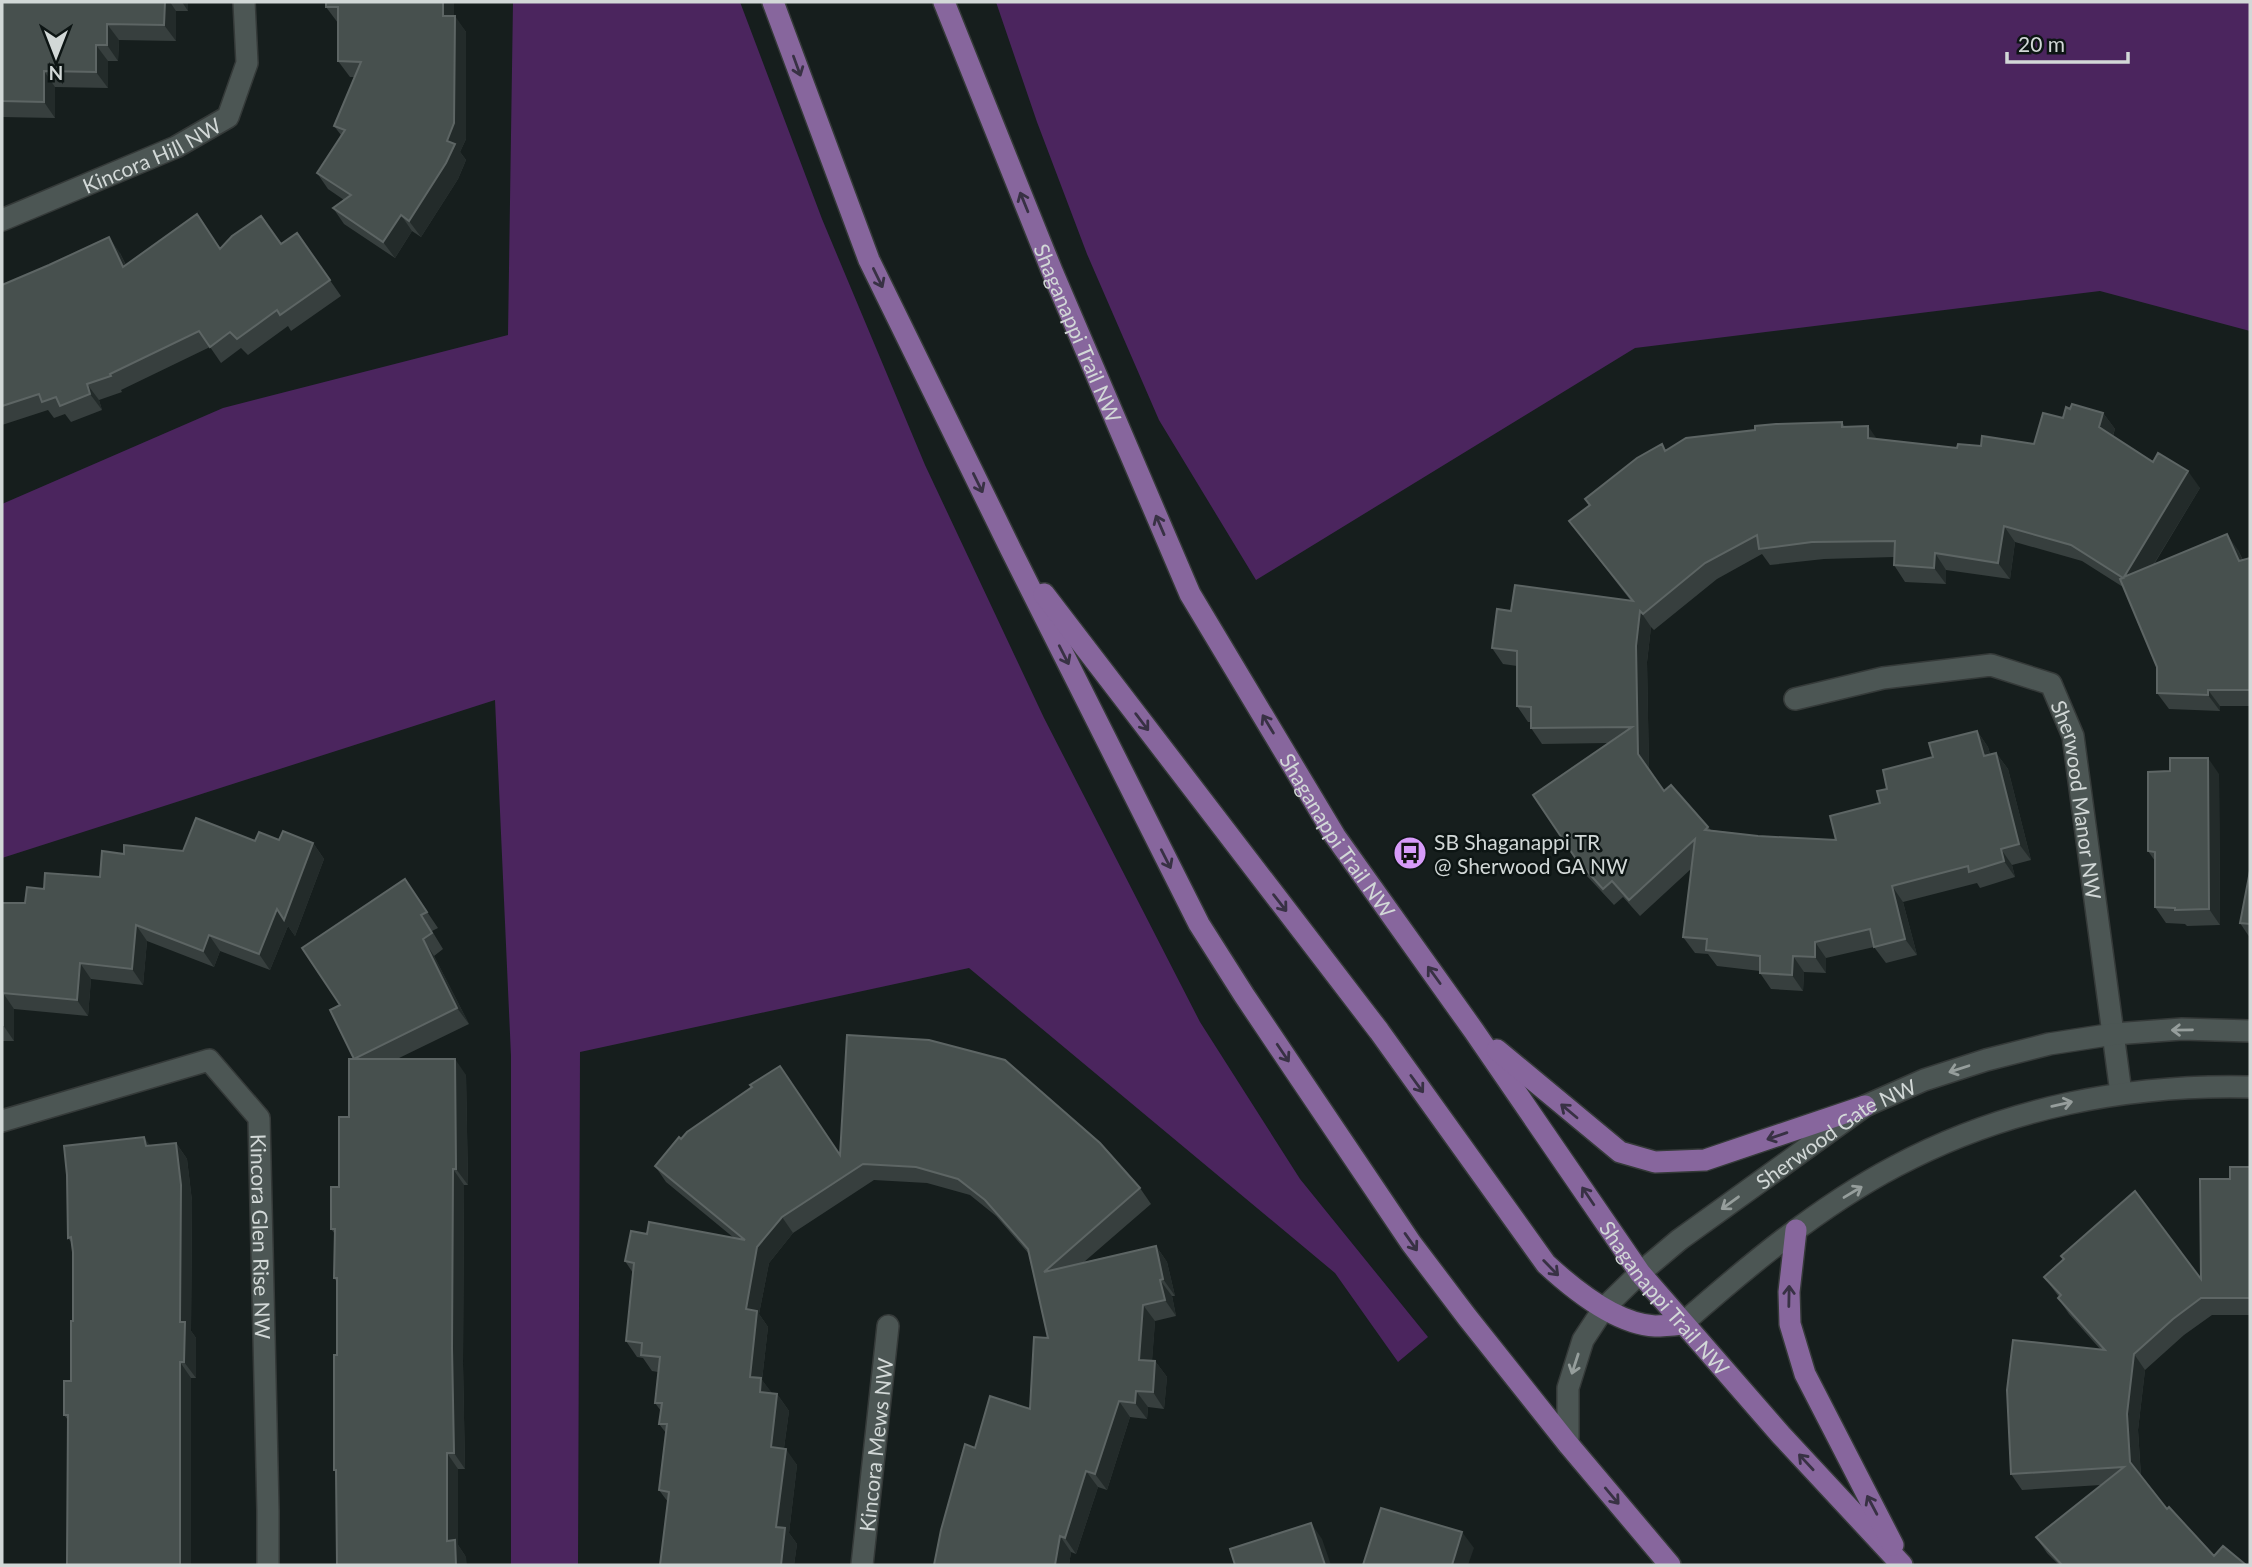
<svg xmlns="http://www.w3.org/2000/svg" width="2252" height="1567" font-family="Lato,sans-serif">
<style>
.green{fill:#4b255e}
.lines{fill:none;stroke-linecap:round;stroke-linejoin:round}
.minor-casing{stroke:#353a39;stroke-width:24}
.major-casing{stroke:#353a39;stroke-width:24}
.minor{stroke:#4c5654;stroke-width:21}
.major{stroke:#87669d;stroke-width:21}
.wall{fill:#373f3e}
.shaded-wall{fill:#232b2a}
.building{fill:#47504e;stroke:#5d6564;stroke-width:2}
.oneway{stroke:#383144}
.oneway2{stroke:#969e9c}
.labels{text-anchor:middle;dominant-baseline:central;stroke-width:5;stroke-linejoin:round;paint-order:stroke}
.street-label{font-size:21px;fill:#d2d8d7;stroke:#0d1514}
.poi-label{font-size:21px;fill:#d2d8d7;stroke:#0d1514;text-anchor:start}
</style>
<rect width="100%" height="100%" fill="#161e1d"/>
<g class="green">
<polygon points="513,2 740,2 822,219 925,465 1044,718 1200,1022 1300,1179 1428,1337 1398,1362 1335,1273 969,968 580,1052 578,1565 511,1565 511,1056 495,700 2,858 2,504 223,408 508,335"/>
<polygon points="996,2 2250,2 2250,331 2100,291 1635,348 1256,580 1159,420 1087,254 1037,122"/>
</g>
<g class="lines">
<defs>
<g id="minor">
<path id="s1" d="M2,220L176,147L228,117L247,63L244,2"/>
<path id="s2" d="M1795,699L1883,678L1991,665L2051,684L2073,736L2121,1093"/>
<path id="s3" d="M2,1121L209,1060L259,1118L268,1511V1565"/>
<path d="M1682,1324C1748,1266 1818,1207 1896,1166C2005,1108 2127,1084 2250,1087"/>
<path id="s4" d="M1568,1444V1388L1583,1340L1604,1308L1640,1273L1679,1240L1865,1106L1924,1080L1986,1060L2049,1044L2114,1034L2182,1029L2250,1031"/>
<path id="s5" d="M862,1565L888,1326"/>
</g>
<g id="major">
<polyline points="773,2 869,260 1011,550 1199,924 1244,995 1411,1243 1467,1317 1568,1444 1670,1565"/>
<path id="s6" d="M944,2L1052,271L1190,594L1335,836L1474,1031L1640,1273L1781,1435L1902,1565"/>
<path d="M1044,594L1379,1031L1546,1264C1573,1289 1616,1324 1655,1326C1664,1326 1673,1325 1682,1324"/>
<polyline points="1497,1050 1620,1152 1655,1162 1705,1160 1865,1106"/>
<polyline points="1796,1230 1789,1292 1790,1324 1805,1374 1893,1545"/>
</g>
</defs>
<use href="#minor" class="minor-casing"/>
<use href="#major" class="major-casing"/>
<use href="#minor" class="minor"/>
<use href="#major" class="major"/>
</g>
<g class="wall">
<polygon points="2,2 188,2 188,11 176,11 176,41 119,40 118,61 108,61 108,88 55,87 55,118 2,117"/>
<polygon points="454,2 454,16 466,32 466,139 460,152 466,160 458,179 421,237 412,231 395,258 344,224 333,208 344,200 328,189 317,173 341,135 334,126 355,77 350,77 338,61 338,23 326,7"/>
<polygon points="297,233 341,296 291,331 288,326 248,355 241,348 221,363 210,347 121,390 122,392 99,400 102,410 71,422 65,414 54,418 48,410 2,425 2,285 120,253 126,265 220,249 281,244"/>
<polygon points="2070,409 2103,413 2115,429 2113,436 2153,462 2200,488 2153,566 2238,550 2243,560 2250,558 2250,706 2220,706 2220,711 2169,709 2157,693 2157,667 2123,587 2082,561 2015,542 2010,579 1946,570 1946,584 1905,582 1894,565 1894,557 1824,559 1770,565 1762,554 1717,579 1654,630 1651,627 1647,662 1649,770 1664,791 1708,827 1711,830 1758,836 1836,840 1880,803 1887,789 1933,757 1977,731 1988,747 1990,754 1996,753 2008,769 2031,860 2012,865 2015,877 1980,888 1977,883 1903,902 1917,955 1886,963 1874,947 1826,958 1826,973 1804,972 1803,991 1771,989 1760,973 1760,971 1717,966 1708,954 1695,953 1683,937 1691,869 1640,916 1623,897 1614,905 1587,876 1576,859 1608,743 1542,744 1531,728 1531,722 1528,722 1517,706 1517,666 1503,664 1492,648 1511,611 1631,601 1569,521 1589,506 1585,499 1666,450 1842,422 1845,427 1878,439 1957,448 2034,444 2063,418"/>
<polygon points="2170,771 2219,774 2220,925 2187,926 2185,924 2166,923 2155,907 2155,861 2148,851"/>
<polygon points="279,840 313,843 324,859 295,936 288,926 270,970 220,951 214,967 147,941 143,985 91,979 88,1016 14,1009 14,1041 2,1041 2,903 25,903 44,889 100,877 124,854 183,851 255,841"/>
<polygon points="2250,871 2250,938 2240,923"/>
<polygon points="405,879 438,928 432,931 443,949 434,956 469,1024 397,1059 466,1075 468,1185 464,1185 463,1364 465,1469 458,1469 458,1545 466,1557 336,1473 334,1470 337,1355 337,1282 334,1278 335,1234 331,1229 339,1187 349,1117 354,1059 340,1005"/>
<polygon points="681,1139 840,1154 1140,1188 1151,1204 1084,1262 1156,1246 1167,1262 1175,1296 1172,1296 1176,1316 1155,1321 1152,1360 1155,1361 1167,1377 1164,1409 1148,1407 1147,1419 1130,1417 1107,1490 1098,1487 1076,1554 1071,1552 1069,1565 934,1565 975,1448 1030,1409 1048,1338 1029,1254 996,1216 970,1195 927,1183 874,1180 793,1233 769,1263 759,1314 768,1327 762,1380 772,1394 777,1394 789,1411 784,1448 797,1465 789,1533 797,1544 794,1565 660,1565 668,1502 659,1490 666,1433 659,1424 661,1411 655,1403 658,1372 652,1371 643,1358 637,1357 626,1341 633,1273 625,1261 647,1234 734,1238 666,1182 655,1166"/>
<polygon points="176,1143 187,1159 192,1201 191,1331 196,1338 196,1378 191,1378 68,1420 64,1415 71,1381 73,1321 73,1252 72,1243 68,1238 151,1146"/>
<polygon points="2250,1167 2250,1315 2212,1315 2184,1335 2145,1370 2138,1430 2141,1476 2167,1509 2214,1556 2246,1565 2059,1565 2047,1553 2036,1537 2101,1485 2022,1490 2011,1474 2101,1350 2069,1314 2058,1298 2059,1297 2044,1277 2201,1279 2230,1179"/>
</g>
<g class="shaded-wall">
<polygon points="165,2 170,2 176,11 176,41 164,25"/>
<polygon points="182,2 188,2 188,11"/>
<polygon points="443,2 454,2 454,32 443,16"/>
<polygon points="455,16 466,32 466,139 460,152 466,160 458,179 421,237 409,221 447,141"/>
<polygon points="107,24 119,40 118,61 107,45"/>
<polygon points="96,45 108,61 108,88 96,72"/>
<polygon points="44,71 55,87 55,118 44,102"/>
<polygon points="401,215 412,231 395,258 383,242"/>
<polygon points="109,237 120,253 134,283 123,267"/>
<polygon points="87,384 99,400 102,410 90,394"/>
<polygon points="2103,413 2115,429 2110,443 2099,427"/>
<polygon points="1868,426 1879,442 1868,438"/>
<polygon points="2188,471 2200,488 2136,593 2124,577"/>
<polygon points="2004,526 2015,542 2010,579 1998,563"/>
<polygon points="2227,534 2238,550 2250,577 2239,561"/>
<polygon points="1935,553 1946,570 1946,584 1934,568"/>
<polygon points="1640,611 1651,627 1647,662 1649,770 1638,754 1636,646"/>
<polygon points="2208,690 2220,706 2220,711 2208,695"/>
<polygon points="1977,731 1988,747 1995,772 1984,756"/>
<polygon points="1996,753 2008,769 2031,860 2019,844"/>
<polygon points="2208,758 2219,774 2220,925 2209,909"/>
<polygon points="313,843 324,859 295,936 288,926 270,970 259,954 277,909"/>
<polygon points="2001,849 2012,865 2015,877 2004,861"/>
<polygon points="1892,886 1903,902 1917,955 1905,939"/>
<polygon points="136,925 147,941 143,985 132,969"/>
<polygon points="209,935 220,951 214,967 203,951"/>
<polygon points="423,939 434,956 469,1024 457,1008"/>
<polygon points="1815,942 1826,958 1826,973 1815,957"/>
<polygon points="1793,956 1804,972 1803,991 1792,975"/>
<polygon points="80,963 91,979 88,1016 77,1000"/>
<polygon points="3,993 14,1009 14,1041 3,1025"/>
<polygon points="455,1059 466,1075 468,1185 456,1169"/>
<polygon points="144,1137 156,1153 146,1146"/>
<polygon points="176,1143 187,1159 192,1201 191,1331 196,1338 196,1378 184,1362 180,1322"/>
<polygon points="453,1169 464,1185 463,1364 465,1469 454,1453 452,1348"/>
<polygon points="782,1217 793,1233 769,1263 759,1314 768,1327 762,1380 773,1394 771,1409 750,1377 746,1309 757,1247"/>
<polygon points="1156,1246 1167,1262 1175,1296 1163,1279"/>
<polygon points="1160,1280 1172,1296 1176,1316 1165,1300"/>
<polygon points="1143,1305 1155,1321 1151,1376 1139,1360"/>
<polygon points="2134,1354 2145,1370 2138,1430 2141,1478 2130,1462 2127,1414"/>
<polygon points="1155,1361 1167,1377 1164,1409 1153,1392"/>
<polygon points="180,1362 191,1378 191,1565 180,1565"/>
<polygon points="1136,1391 1148,1407 1147,1419 1135,1403"/>
<polygon points="777,1394 789,1411 782,1463 771,1447"/>
<polygon points="1119,1401 1130,1417 1107,1490 1095,1474"/>
<polygon points="786,1449 797,1465 789,1533 797,1544 794,1565 781,1565 776,1527"/>
<polygon points="447,1453 458,1469 458,1545 466,1557 467,1565 456,1565 447,1541"/>
<polygon points="1086,1471 1098,1487 1076,1554 1065,1538"/>
<polygon points="1311,1523 1322,1539 1331,1565 1325,1565"/>
<polygon points="1462,1532 1474,1548 1468,1565 1452,1565"/>
<polygon points="1060,1536 1071,1552 1069,1565 1055,1565"/>
</g>
<g class="building">
<polygon points="2,2 165,2 164,25 107,24 107,45 96,45 96,72 44,71 44,102 2,101"/>
<polygon points="326,2 443,2 443,16 455,16 454,123 447,141 455,144 446,163 409,221 401,215 383,242 333,208 351,195 317,173 345,130 334,126 361,62 338,61 338,7 326,7"/>
<polygon points="197,214 220,249 232,236 261,216 281,244 297,233 330,280 280,315 277,310 237,339 230,332 210,347 199,331 110,374 111,376 87,384 90,394 60,406 56,397 42,402 39,394 2,406 2,285 49,265 109,237 123,267"/>
<polygon points="2072,404 2103,413 2099,427 2153,462 2158,453 2188,471 2124,577 2227,534 2239,561 2250,558 2250,690 2208,690 2208,695 2157,693 2157,667 2120,579 2123,578 2071,545 2004,526 1998,563 1935,553 1934,568 1894,565 1895,541 1812,542 1759,549 1757,535 1705,563 1643,614 1640,611 1636,646 1638,754 1664,791 1671,785 1708,827 1705,830 1758,836 1836,840 1830,816 1880,803 1877,791 1887,789 1883,770 1933,757 1929,743 1977,731 1984,756 1996,753 2019,844 2001,849 2004,861 1969,872 1968,866 1892,886 1905,939 1874,947 1870,929 1815,942 1815,957 1793,956 1792,975 1760,973 1760,956 1706,950 1707,939 1683,937 1695,839 1629,900 1612,881 1603,889 1576,859 1533,795 1632,727 1531,728 1531,707 1517,706 1517,651 1492,648 1497,609 1511,611 1515,585 1633,601 1569,521 1590,505 1585,499 1637,458 1662,444 1665,451 1686,438 1755,430 1755,426 1776,424 1842,422 1842,427 1868,426 1868,438 1957,448 1958,444 1981,446 1982,436 2034,444 2043,413 2063,418 2066,407 2070,409"/>
<polygon points="2170,758 2208,758 2209,909 2175,910 2175,908 2155,907 2155,852 2148,851 2148,772 2170,771"/>
<polygon points="196,818 255,841 259,832 279,840 283,831 313,843 284,920 277,909 259,954 209,935 203,951 136,925 132,969 80,963 77,1000 3,993 3,1025 2,1025 2,903 25,903 27,887 44,889 45,873 100,877 102,851 124,854 124,845 183,851"/>
<polygon points="2250,871 2250,924 2240,923"/>
<polygon points="405,879 427,912 421,915 432,933 423,939 457,1008 354,1059 330,1010 340,1005 302,948"/>
<polygon points="847,1035 929,1040 1005,1060 1100,1143 1140,1188 1044,1272 1156,1246 1163,1279 1160,1280 1165,1300 1143,1305 1139,1360 1155,1361 1153,1392 1136,1391 1135,1403 1119,1401 1095,1474 1086,1471 1065,1538 1060,1536 1055,1565 934,1565 941,1530 965,1444 975,1448 990,1396 1030,1409 1034,1337 1048,1338 1028,1249 985,1200 958,1179 916,1167 863,1164 782,1217 757,1247 746,1309 757,1311 750,1377 761,1378 760,1392 777,1394 771,1447 786,1449 776,1527 785,1528 781,1565 660,1565 669,1492 659,1490 667,1424 659,1424 662,1403 655,1403 660,1357 641,1355 642,1343 626,1341 634,1263 625,1261 631,1231 647,1234 649,1222 745,1240 655,1166 679,1137 681,1139 687,1132 752,1087 750,1085 780,1066 840,1155"/>
<polygon points="349,1059 455,1059 456,1169 453,1169 452,1348 454,1453 447,1453 447,1541 455,1540 456,1565 337,1565 336,1470 334,1470 334,1355 337,1355 337,1278 334,1278 335,1229 331,1229 331,1187 339,1187 339,1117 349,1117"/>
<polygon points="144,1137 146,1146 176,1143 181,1185 180,1322 185,1322 184,1362 180,1362 180,1565 67,1565 68,1415 64,1415 64,1381 71,1381 71,1321 73,1321 73,1252 71,1237 68,1238 67,1175 64,1146"/>
<polygon points="2230,1167 2250,1167 2250,1298 2201,1298 2173,1319 2134,1354 2127,1414 2130,1462 2167,1509 2169,1507 2214,1556 2223,1546 2246,1565 2062,1565 2036,1537 2124,1467 2011,1474 2007,1390 2013,1340 2105,1350 2058,1298 2061,1295 2044,1277 2064,1259 2061,1256 2135,1191 2201,1279 2200,1179 2230,1179"/>
<polygon points="1381,1508 1462,1532 1452,1565 1363,1565"/>
<polygon points="1311,1523 1325,1565 1235,1565 1230,1549"/>
</g>
<defs><path id="oneway-shaft" d="M-6 0H5M1.5-3L5.5 0L1.5 3" fill="none" stroke-width="1.6" stroke-linecap="round" stroke-linejoin="round" transform="scale(1.75)"/></defs>
<g class="oneway">
<use href="#oneway-shaft" transform="translate(797 66) rotate(70)"/>
<use href="#oneway-shaft" transform="translate(1024 202) rotate(-112)"/>
<use href="#oneway-shaft" transform="translate(878 278) rotate(64)"/>
<use href="#oneway-shaft" transform="translate(978 483) rotate(64)"/>
<use href="#oneway-shaft" transform="translate(1160 525) rotate(-113)"/>
<use href="#oneway-shaft" transform="translate(1064 655) rotate(63)"/>
<use href="#oneway-shaft" transform="translate(1142 722) rotate(53)"/>
<use href="#oneway-shaft" transform="translate(1268 724) rotate(-121)"/>
<use href="#oneway-shaft" transform="translate(1166 859) rotate(63)"/>
<use href="#oneway-shaft" transform="translate(1280 903) rotate(52)"/>
<use href="#oneway-shaft" transform="translate(1434 975) rotate(-126)"/>
<use href="#oneway-shaft" transform="translate(1283 1053) rotate(56)"/>
<use href="#oneway-shaft" transform="translate(1417 1084) rotate(54)"/>
<use href="#oneway-shaft" transform="translate(1569 1111) rotate(-140)"/>
<use href="#oneway-shaft" transform="translate(1777 1136) rotate(161)"/>
<use href="#oneway-shaft" transform="translate(1588 1196) rotate(-124)"/>
<use href="#oneway-shaft" transform="translate(1411 1242) rotate(55)"/>
<use href="#oneway-shaft" transform="translate(1551 1268) rotate(46)"/>
<use href="#oneway-shaft" transform="translate(1789 1296) rotate(-89)"/>
<use href="#oneway-shaft" transform="translate(1806 1462) rotate(-133)"/>
<use href="#oneway-shaft" transform="translate(1612 1496) rotate(50)"/>
<use href="#oneway-shaft" transform="translate(1872 1505) rotate(-118)"/>
</g>
<g class="oneway2">
<use href="#oneway-shaft" transform="translate(2182 1030) rotate(179)"/>
<use href="#oneway-shaft" transform="translate(1959 1069) rotate(162)"/>
<use href="#oneway-shaft" transform="translate(2062 1104) rotate(-13)"/>
<use href="#oneway-shaft" transform="translate(1853 1192) rotate(-31)"/>
<use href="#oneway-shaft" transform="translate(1730 1203) rotate(144)"/>
<use href="#oneway-shaft" transform="translate(1575 1364) rotate(108)"/>
</g>
<defs>
<symbol id="bus-disc" viewBox="-11 -11 22 22"><circle r="9.5" fill="#d79bf9" stroke="#0d1514"/><path d="M-5-6H5V4H4V6H2V4H-2V6H-4V4H-5ZM-3.5-4V0h7V-4ZM-3.5 1.2v1.5H-2V1.2ZM2 1.2v1.5H3.5V1.2Z" fill="#111"/></symbol>
</defs>
<g fill-rule="evenodd">
<use href="#bus-disc" x="1391" y="834" width="38" height="38"/>
</g>
<g class="labels">
<g class="street-label">
<text stroke="none"><textPath href="#s1" startOffset="163">Kincora Hill NW</textPath></text>
<text stroke="none"><textPath href="#s6" startOffset="357">Shaganappi Trail NW</textPath></text>
<text stroke="none"><textPath href="#s2" startOffset="382">Sherwood Manor NW</textPath></text>
<text stroke="none"><textPath href="#s6" startOffset="924">Shaganappi Trail NW</textPath></text>
<text stroke="none"><textPath href="#s4" startOffset="436">Sherwood Gate NW</textPath></text>
<text stroke="none"><textPath href="#s3" startOffset="411">Kincora Glen Rise NW</textPath></text>
<text stroke="none"><textPath href="#s6" startOffset="1491">Shaganappi Trail NW</textPath></text>
<text stroke="none"><textPath href="#s5" startOffset="121">Kincora Mews NW</textPath></text>
</g>
<g class="poi-label">
<text x="1434" y="841">SB Shaganappi TR<tspan x="1434" dy="24">@ Sherwood GA NW</tspan></text>
</g>
</g>
<rect width="2252" height="1567" fill="none" stroke="#d2d8d7" stroke-width="7"/>
<g transform="translate(56 56) rotate(180)" stroke="#0d1514" stroke-width="5" paint-order="stroke">
<path d="M0-5L12 26L0 18L-12 26Z" fill="#d2d8d7"/>
<text y="-10" font-size="19" font-weight="bold" text-anchor="middle" fill="#d2d8d7">N</text>
</g>
<path d="M2007 52v10h121v-10" fill="none" stroke="#d2d8d7" stroke-width="3.5"/>
<text x="2018" y="52" font-size="21" fill="#d2d8d7" stroke="#0d1514" stroke-width="5" paint-order="stroke">20 m</text>
</svg>
